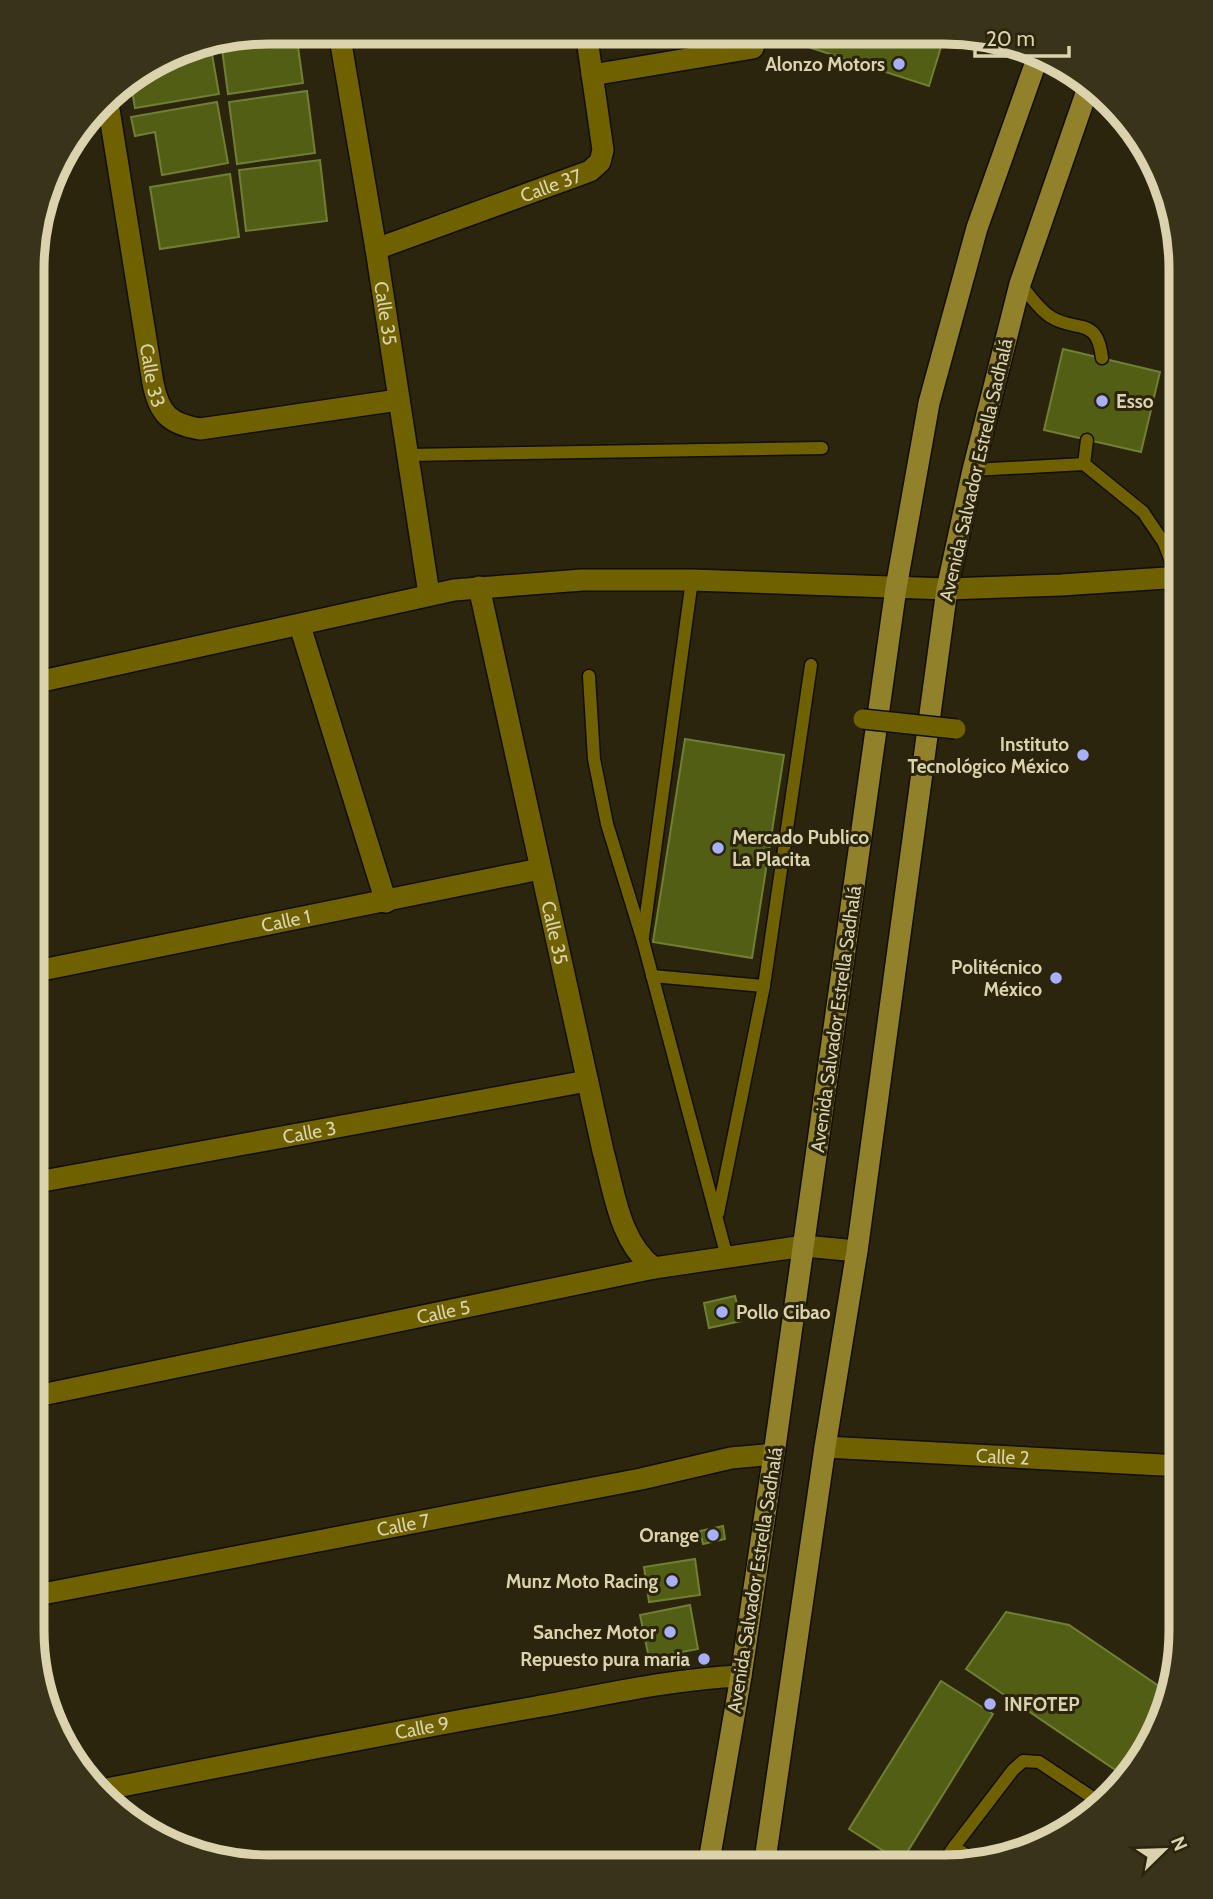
<svg xmlns="http://www.w3.org/2000/svg" width="1213" height="1899" font-family="Cabin,sans-serif">
<style>
.building{fill:#525e14;stroke:#707f33;stroke-width:2}
.lines{fill:none;stroke-linecap:round;stroke-linejoin:round}
.service-casing{stroke:#120e00;stroke-width:15}
.minor-casing{stroke:#120e00;stroke-width:24}
.tertiary-casing{stroke:#120e00;stroke-width:24}
.secondary-casing{stroke:#120e00;stroke-width:24}
.trunk-casing{stroke:#120e00;stroke-width:24}
.service{stroke:#6f6100;stroke-width:12}
.minor{stroke:#6f6100;stroke-width:21}
.tertiary{stroke:#6f6100;stroke-width:21}
.secondary{stroke:#6f6100;stroke-width:21}
.trunk{stroke:#90812a;stroke-width:21}
.pedestrian-bridge-casing{stroke:#120e00;stroke-width:22;stroke-linecap:butt}
.pedestrian-bridge{stroke:#6f6100;stroke-width:19}
.poi-dot{fill:#a8b0fc;stroke:#2a250c;stroke-width:2.5}
.labels{text-anchor:middle;dominant-baseline:central;stroke-width:6;stroke-linejoin:round;paint-order:stroke}
.poi-label{font-size:19px;font-weight:bold;fill:#dad3ae;stroke:#2a250c;text-anchor:end}
.street-label{font-size:19px;fill:#dad3ae;stroke:#2a250c}
.rim{fill:none;stroke:#dad3ae;stroke-width:9}
</style>
<rect width="100%" height="100%" fill="#2a250c"/>
<g class="building">
<polygon points="269,32 296,32 303,83 228,94 221,41"/>
<polygon points="799,33 945,34 929,86 796,43"/>
<polygon points="210,43 219,94 135,108 130,79 178,49"/>
<polygon points="307,91 315,153 237,164 229,102"/>
<polygon points="217,102 228,163 162,175 155,132 135,136 131,117"/>
<polygon points="320,160 327,221 246,231 239,170"/>
<polygon points="230,174 239,237 160,249 150,187"/>
<polygon points="1063,349 1160,372 1141,452 1044,430"/>
<polygon points="685,739 784,755 752,958 653,942"/>
<polygon points="735,1296 741,1321 709,1328 704,1303"/>
<polygon points="723,1526 725,1539 703,1544 700,1531"/>
<polygon points="695,1559 700,1595 649,1602 644,1567"/>
<polygon points="690,1605 698,1649 649,1658 640,1615"/>
<polygon points="1006,1612 1069,1625 1166,1691 1156,1720 1120,1773 966,1669"/>
<polygon points="941,1681 993,1714 901,1862 849,1829"/>
<polygon points="845,1854 867,1867 837,1867"/>
</g>
<g class="lines">
<defs>
<g id="service">
<path d="M1020,284C1029,294 1039,310 1051,317C1076,333 1097,315 1102,358"/>
<polyline points="407,455 822,448"/>
<polyline points="1084,464 1087,440"/>
<polyline points="973,470 1084,464 1143,512 1164,543 1177,577"/>
<polyline points="589,676 594,759 607,824 643,941 727,1257"/>
<polyline points="643,937 692,580"/>
<polyline points="652,976 764,986"/>
<polyline points="718,1213 764,986 811,665"/>
<polyline points="976,1861 954,1847 1013,1770 1023,1761 1039,1762 1102,1804"/>
<polyline points="940,1867 954,1847"/>
</g>
<g id="minor">
<path id="s1" d="M339,32L376,249L429,594"/>
<polyline points="592,75 753,48"/>
<path id="s2" d="M107,97L153,383C159,414 170,424 200,429L398,400"/>
<path id="s3" d="M376,249L590,171L600,162L603,150L586,32"/>
<path id="s4" d="M479,587L603,1151C614,1190 619,1242 654,1268"/>
<polyline points="300,626 386,902"/>
<path id="s5" d="M32,972L540,869"/>
<path id="s6" d="M32,1183L587,1081"/>
<path id="s7" d="M32,1397L654,1268L804,1246L857,1251"/>
<path id="s8" d="M825,1447L1181,1466"/>
<path id="s9" d="M32,1596L641,1479L731,1458L774,1454"/>
<path id="s10" d="M102,1790C247,1761 391,1732 536,1707C604,1695 672,1679 741,1676"/>
</g>
<polyline id="tertiary" points="947,589 1061,585 1181,577"/>
<polyline id="secondary" points="33,683 454,590 582,580 692,580 947,589"/>
<g id="trunk">
<polyline points="708,1867 741,1676 774,1454 896,588 929,403 977,228 1037,59"/>
<polyline points="764,1867 825,1447 857,1251 947,589 973,470 1020,284 1090,82"/>
</g>
</defs>
<use href="#service" class="service-casing"/>
<use href="#minor" class="minor-casing"/>
<use href="#tertiary" class="tertiary-casing"/>
<use href="#secondary" class="secondary-casing"/>
<use href="#trunk" class="trunk-casing"/>
<use href="#service" class="service"/>
<use href="#minor" class="minor"/>
<use href="#tertiary" class="tertiary"/>
<use href="#secondary" class="secondary"/>
<use href="#trunk" class="trunk"/>
<defs>
<polyline id="pedestrian-bridge" points="863,719 956,729"/>
</defs>
<use href="#pedestrian-bridge" class="pedestrian-bridge-casing"/>
<use href="#pedestrian-bridge" class="pedestrian-bridge"/>
</g>
<g class="poi-dot">
<circle cx="899" cy="64" r="7"/>
<circle cx="1102" cy="401" r="7"/>
<circle cx="1083" cy="755" r="7"/>
<circle cx="718" cy="848" r="7"/>
<circle cx="1056" cy="978" r="7"/>
<circle cx="722" cy="1312" r="7"/>
<circle cx="713" cy="1535" r="7"/>
<circle cx="672" cy="1581" r="7"/>
<circle cx="670" cy="1632" r="7"/>
<circle cx="704" cy="1659" r="7"/>
<circle cx="990" cy="1704" r="7"/>
</g>
<g class="labels">
<g class="poi-label">
<text x="885" y="64">Alonzo Motors</text>
<text x="1116" y="401" text-anchor="start">Esso</text>
<text x="1069" y="744">Instituto<tspan x="1069" dy="22">Tecnológico México</tspan></text>
<text x="732" y="837" text-anchor="start">Mercado Publico<tspan x="732" dy="22">La Placita</tspan></text>
<text x="1042" y="967">Politécnico<tspan x="1042" dy="22">México</tspan></text>
<text x="736" y="1312" text-anchor="start">Pollo Cibao</text>
<text x="699" y="1535">Orange</text>
<text x="658" y="1581">Munz Moto Racing</text>
<text x="656" y="1632">Sanchez Motor</text>
<text x="690" y="1659">Repuesto pura maria</text>
<text x="1004" y="1704" text-anchor="start">INFOTEP</text>
</g>
<g class="street-label">
<text stroke="none"><textPath href="#s3" startOffset="186">Calle 37</textPath></text>
<text stroke="none"><textPath href="#s1" startOffset="285">Calle 35</textPath></text>
<text stroke="none"><textPath href="#s2" startOffset="282">Calle 33</textPath></text>
<text transform="translate(976 470) rotate(-77)">Avenida Salvador Estrella Sadhalá</text>
<text stroke="none"><textPath href="#s5" startOffset="259">Calle 1</textPath></text>
<text stroke="none"><textPath href="#s4" startOffset="354">Calle 35</textPath></text>
<text transform="translate(836 1019) rotate(-82)">Avenida Salvador Estrella Sadhalá</text>
<text stroke="none"><textPath href="#s6" startOffset="282">Calle 3</textPath></text>
<text stroke="none"><textPath href="#s7" startOffset="420">Calle 5</textPath></text>
<text stroke="none"><textPath href="#s8" startOffset="178">Calle 2</textPath></text>
<text stroke="none"><textPath href="#s9" startOffset="378">Calle 7</textPath></text>
<text transform="translate(755 1580) rotate(-81)">Avenida Salvador Estrella Sadhalá</text>
<text stroke="none"><textPath href="#s10" startOffset="326">Calle 9</textPath></text>
</g>
</g>
<path d="M0 0H1213V1899H0ZM269 44H944A225 225 0 0 1 1169 269V1630A225 225 0 0 1 944 1855H269A225 225 0 0 1 44 1630V269A225 225 0 0 1 269 44Z" fill="#383319" fill-rule="evenodd"/>
<path class="rim" d="M269 44H944A225 225 0 0 1 1169 269V1630A225 225 0 0 1 944 1855H269A225 225 0 0 1 44 1630V269A225 225 0 0 1 269 44Z"/>
<g transform="translate(1164 1850) rotate(67)" stroke="#2a250c" stroke-width="5" paint-order="stroke">
<path d="M0-5L12 26L0 18L-12 26Z" fill="#dad3ae"/>
<text y="-10" font-size="19" font-weight="bold" text-anchor="middle" fill="#dad3ae">N</text>
</g>
<path d="M975 46v10h94v-10" fill="none" stroke="#dad3ae" stroke-width="3.5"/>
<text x="986" y="46" font-size="21" fill="#dad3ae" stroke="#2a250c" stroke-width="5" paint-order="stroke">20 m</text>
</svg>
